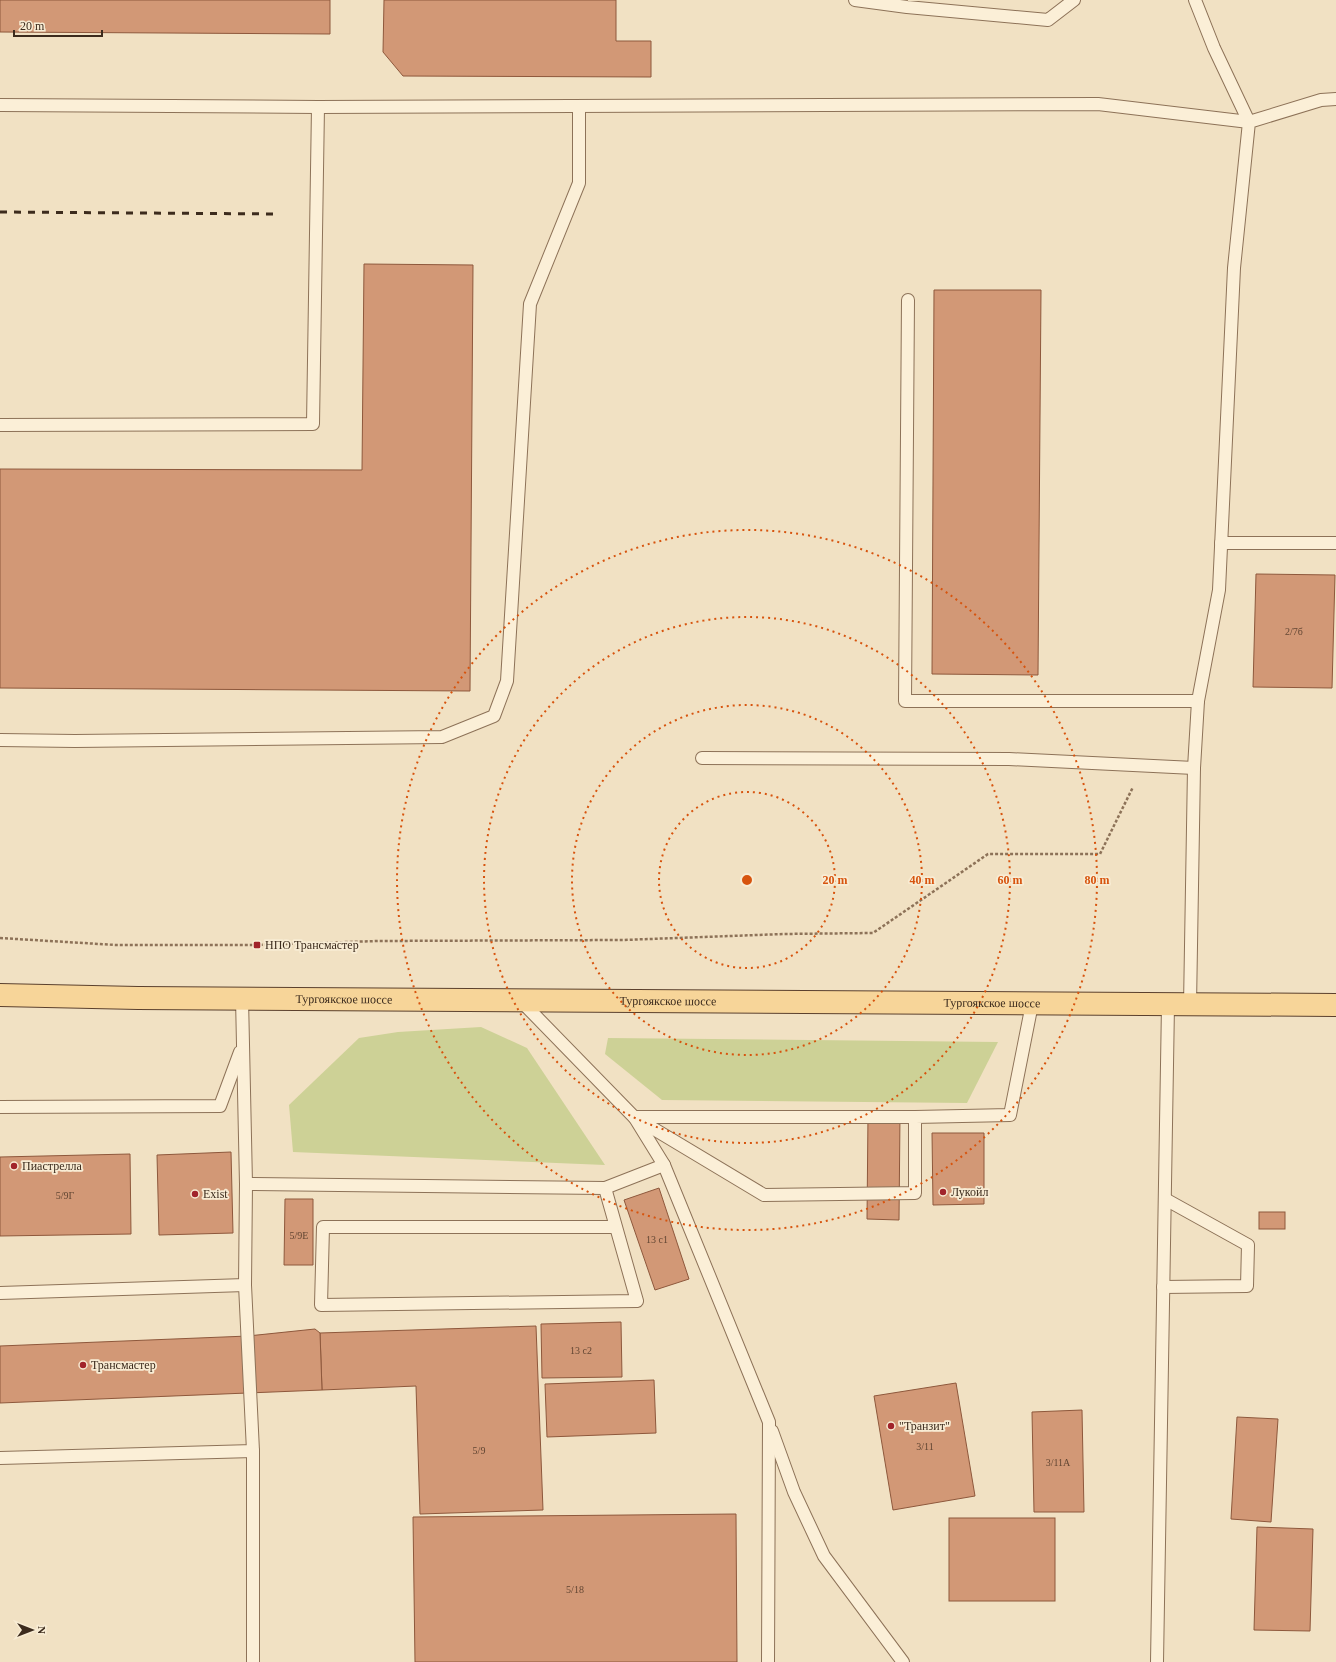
<svg xmlns="http://www.w3.org/2000/svg" width="1336" height="1662" font-family="Georgia,serif">
<style>
.green{fill:#cdd196}
.building{fill:#d29876;stroke:#8e583c}
.lines{fill:none;stroke-linecap:round;stroke-linejoin:round}
.lane-casing{stroke:#8d7258;stroke-width:14}
.primary-casing{stroke:#5b402d;stroke-width:24}
.path{stroke:#8d7258;stroke-width:2.5;stroke-dasharray:3 2;stroke-linecap:butt}
.lane{stroke:#fbefd7;stroke-width:12}
.primary{stroke:#f7d599;stroke-width:22}
.rail{stroke:#3c2b1d;stroke-width:3;stroke-dasharray:7 7;stroke-linecap:butt}
.ring{fill:none;stroke:#d7540e;stroke-width:2;stroke-dasharray:2 4}
.poi-dot{fill:#a1242b;stroke:#f8ecd4;stroke-width:1.5}
.labels{text-anchor:middle;dominant-baseline:central;stroke-width:3.5;stroke-linejoin:round;paint-order:stroke}
.number-label{font-size:10px;fill:#624633}
.poi-label{font-size:12px;fill:#3c2b1d;stroke:#f8ecd4;text-anchor:start}
.street-label{font-size:12px;fill:#3c2b1d;stroke:#f8ecd4}
.centre{fill:#d7540e;stroke:#f8ecd4;stroke-width:2}
.ring-label{font-size:12px;text-anchor:middle;font-weight:bold;fill:#d7540e;stroke:#f8ecd4;stroke-width:3.5;stroke-linejoin:round;paint-order:stroke}
</style>
<rect width="100%" height="100%" fill="#f1e1c3"/>
<g class="green">
<polygon points="481,1027 527,1048 605,1165 293,1152 289,1105 359,1038 398,1032"/>
<polygon points="608,1038 998,1042 967,1103 662,1100 605,1054"/>
</g>
<g class="building">
<polygon points="0,0 330,0 330,34 0,32"/>
<polygon points="384,0 616,0 616,41 651,41 651,77 403,76 383,52"/>
<polygon points="364,264 473,265 470,691 0,688 0,469 362,470"/>
<polygon points="934,290 1041,290 1038,675 932,674"/>
<polygon points="1256,574 1335,575 1332,688 1253,687"/>
<polygon points="868,1115 900,1115 899,1220 867,1219"/>
<polygon points="932,1133 984,1133 984,1204 933,1205"/>
<polygon points="231,1152 233,1233 159,1235 157,1155"/>
<polygon points="130,1154 131,1234 0,1236 0,1157"/>
<polygon points="659,1188 689,1279 655,1290 624,1200"/>
<polygon points="285,1199 313,1199 313,1265 284,1265"/>
<rect x="1259" y="1212" width="26" height="17"/>
<polygon points="621,1322 622,1377 542,1378 541,1324"/>
<polygon points="536,1326 543,1510 420,1514 416,1386 322,1390 320,1333"/>
<polygon points="315,1329 320,1333 322,1390 0,1403 0,1346 248,1336"/>
<polygon points="654,1380 656,1433 547,1437 545,1384"/>
<polygon points="956,1383 975,1496 893,1510 874,1396"/>
<polygon points="1082,1410 1084,1512 1034,1512 1032,1412"/>
<polygon points="1237,1417 1278,1419 1271,1522 1231,1519"/>
<polygon points="736,1514 737,1662 415,1662 413,1517"/>
<rect x="949" y="1518" width="106" height="83"/>
<polygon points="1257,1527 1313,1529 1310,1631 1254,1630"/>
</g>
<g class="lines">
<defs>
<g id="lane">
<polyline points="855,0 907,7 1048,20 1074,0"/>
<polyline points="1195,0 1214,48 1249,122"/>
<polyline points="0,105 318,107 1098,104 1249,122"/>
<polyline points="908,300 905,701 1198,701"/>
<polyline points="0,425 313,424 318,107"/>
<polyline points="1221,543 1336,543"/>
<polyline points="0,740 75,741 442,737 494,716 507,681 530,304 579,183 579,106"/>
<polyline points="702,758 1009,759 1194,768"/>
<polyline points="520,1000 634,1117 764,1195 915,1193 915,1117 1010,1115 1032,1004"/>
<polyline points="1190,1005 1194,768 1198,701 1219,590 1234,268 1249,122 1321,100 1336,99"/>
<polyline points="0,1107 220,1106 240,1052"/>
<polyline points="635,1117 915,1117"/>
<polyline points="635,1118 664,1165 769,1422 768,1662"/>
<polyline points="246,1184 605,1188 664,1165"/>
<polyline points="605,1188 637,1301 321,1305 323,1227 616,1227"/>
<polyline points="1163,1287 1247,1286 1248,1245 1165,1199"/>
<polyline points="0,1293 245,1285 246,1184 242,998"/>
<polyline points="772,1431 794,1492 824,1556 903,1662"/>
<polyline points="253,1451 253,1662"/>
<polyline points="0,1458 253,1451 245,1285"/>
<polyline points="1157,1662 1168,1005"/>
</g>
<g id="primary">
<path id="s1" d="M0,995L138,998L1336,1005"/>
</g>
</defs>
<use href="#lane" class="lane-casing"/>
<use href="#primary" class="primary-casing"/>
<polyline class="path" points="0,938 116,945 257,945 378,941 623,940 783,934 873,933 988,854 1100,854 1133,787"/>
<use href="#lane" class="lane"/>
<use href="#primary" class="primary"/>
<polyline class="rail" points="0,212 279,214"/>
</g>
<g class="ring">
<circle cx="747" cy="880" r="88"/>
<circle cx="747" cy="880" r="175"/>
<circle cx="747" cy="880" r="263"/>
<circle cx="747" cy="880" r="350"/>
</g>
<g class="poi-dot">
<rect x="253" y="941" width="8" height="8" rx="2"/>
<circle cx="14" cy="1166" r="4"/>
<circle cx="943" cy="1192" r="4"/>
<circle cx="195" cy="1194" r="4"/>
<circle cx="83" cy="1365" r="4"/>
<circle cx="891" cy="1426" r="4"/>
</g>
<g class="labels">
<g class="number-label">
<text x="1294" y="631">2/7б</text>
<text x="65" y="1195">5/9Г</text>
<text x="299" y="1235">5/9Е</text>
<text x="657" y="1239">13 с1</text>
<text x="581" y="1350">13 с2</text>
<text x="925" y="1446">3/11</text>
<text x="479" y="1450">5/9</text>
<text x="1058" y="1462">3/11А</text>
<text x="575" y="1589">5/18</text>
</g>
<g class="poi-label">
<text x="265" y="945">НПО Трансмастер</text>
<text x="22" y="1166">Пиастрелла</text>
<text x="951" y="1192">Лукойл</text>
<text x="203" y="1194">Exist</text>
<text x="91" y="1365">Трансмастер</text>
<text x="899" y="1426">"Транзит"</text>
</g>
<g class="street-label">
<text stroke="none"><textPath href="#s1" startOffset="344">Тургоякское шоссе</textPath></text>
<text stroke="none"><textPath href="#s1" startOffset="668">Тургоякское шоссе</textPath></text>
<text stroke="none"><textPath href="#s1" startOffset="992">Тургоякское шоссе</textPath></text>
</g>
</g>
<circle cx="747" cy="880" r="6" class="centre"/>
<g class="ring-label">
<text x="835" y="884">20 m</text>
<text x="922" y="884">40 m</text>
<text x="1010" y="884">60 m</text>
<text x="1097" y="884">80 m</text>
</g>
<g transform="translate(32 1630) rotate(90)" stroke="#f8ecd4" stroke-width="3" paint-order="stroke">
<path d="M0-3L7 15L0 10L-7 15Z" fill="#3c2b1d"/>
<text y="-6" font-size="11" font-weight="bold" text-anchor="middle" fill="#3c2b1d">N</text>
</g>
<path d="M14 30v6h88v-6" fill="none" stroke="#3c2b1d" stroke-width="2"/>
<text x="20" y="30" font-size="12" fill="#3c2b1d" stroke="#f8ecd4" stroke-width="3" paint-order="stroke">20 m</text>
</svg>
